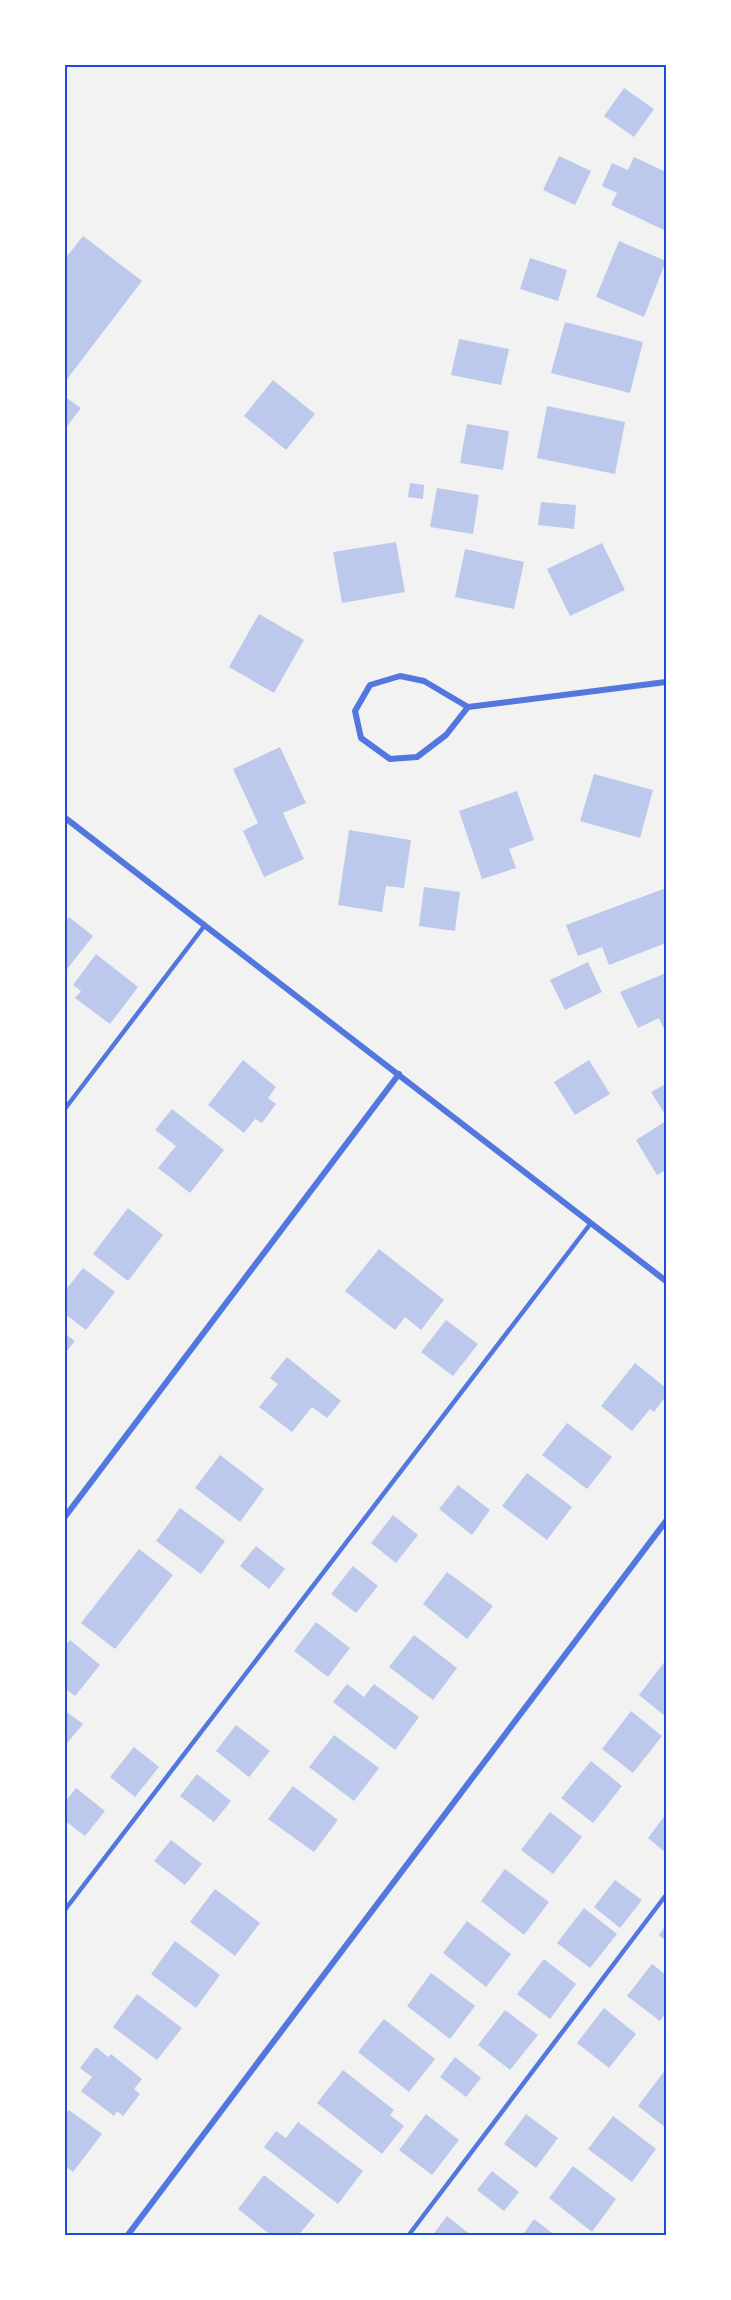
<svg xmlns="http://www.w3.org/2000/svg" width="731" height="2300" font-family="'Fira Sans',sans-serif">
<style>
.building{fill:#bdc9ec}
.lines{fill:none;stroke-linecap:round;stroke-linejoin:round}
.service{stroke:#5277de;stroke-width:4.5}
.minor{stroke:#5277de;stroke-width:6}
.neatline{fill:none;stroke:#1d4ed8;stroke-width:2}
</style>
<rect width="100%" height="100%" fill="#f2f2f2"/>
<g class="building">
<polygon points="624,88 654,109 634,137 604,116"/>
<polygon points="559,156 591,171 575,205 543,190"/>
<polygon points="634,157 666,172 666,231 611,205 617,193 602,186 612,163 628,170"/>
<polygon points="83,236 142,281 64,383 64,260"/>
<polygon points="619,241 666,261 644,317 596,297"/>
<polygon points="530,258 567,270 558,301 520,289"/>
<polygon points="565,322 643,342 630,393 551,373"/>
<polygon points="459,339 509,349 501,385 451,375"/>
<polygon points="273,380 315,414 286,450 244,416"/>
<polygon points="64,396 81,408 64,430"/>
<polygon points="547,406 625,422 615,474 537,458"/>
<polygon points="467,424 509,431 503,470 460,463"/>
<polygon points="410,483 424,485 423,499 408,497"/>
<polygon points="437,488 479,495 473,534 430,527"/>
<polygon points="541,502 576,505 574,529 538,525"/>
<polygon points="396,542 405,592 342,603 333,552"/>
<polygon points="602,543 625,590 570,616 547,569"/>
<polygon points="465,549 524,562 514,609 455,597"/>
<polygon points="259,614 304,640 274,693 229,667"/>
<polygon points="280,747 306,803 283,813 304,859 264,877 243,831 258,823 233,769"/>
<polygon points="594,774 653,790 640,838 580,821"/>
<polygon points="517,791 534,840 509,849 516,868 482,879 459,811"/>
<polygon points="349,830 411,840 404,888 386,886 382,912 338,905"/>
<polygon points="424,887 460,892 455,931 419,926"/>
<polygon points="666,888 666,943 609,965 602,947 578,956 566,925"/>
<polygon points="69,917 93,936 64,973 64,924"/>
<polygon points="96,954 138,987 110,1024 75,998 81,991 73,985"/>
<polygon points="588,962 602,992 565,1010 550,980"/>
<polygon points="666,973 666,1033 659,1018 638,1028 620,992"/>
<polygon points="243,1060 276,1087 268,1098 276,1104 262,1123 255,1119 244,1133 208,1105"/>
<polygon points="589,1060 610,1094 575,1115 554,1082"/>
<polygon points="666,1084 666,1116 651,1092"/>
<polygon points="172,1109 224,1150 190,1193 158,1168 176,1146 155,1130"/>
<polygon points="666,1121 666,1170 657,1175 636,1140"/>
<polygon points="128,1208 163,1235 128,1281 93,1254"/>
<polygon points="379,1249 444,1300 421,1330 405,1317 395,1330 345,1291"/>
<polygon points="83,1268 115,1292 86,1330 64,1313 64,1292"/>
<polygon points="446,1320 478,1344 453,1376 421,1352"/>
<polygon points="64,1333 75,1341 64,1354"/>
<polygon points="287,1357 341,1401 327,1418 312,1407 292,1432 259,1407 278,1384 270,1378"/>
<polygon points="635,1363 666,1388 666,1396 654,1412 650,1409 632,1431 601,1406"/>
<polygon points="567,1423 612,1457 587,1489 542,1455"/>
<polygon points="220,1455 264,1489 240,1522 195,1488"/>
<polygon points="527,1473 572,1507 547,1540 502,1506"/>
<polygon points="458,1485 490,1510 472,1535 439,1509"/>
<polygon points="180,1508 225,1541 201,1574 156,1541"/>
<polygon points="393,1515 418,1535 396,1563 371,1543"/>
<polygon points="256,1546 285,1569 269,1589 240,1566"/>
<polygon points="139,1549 173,1575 115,1649 81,1623"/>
<polygon points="353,1566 378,1586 356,1613 331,1594"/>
<polygon points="447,1572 493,1606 467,1639 423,1604"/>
<polygon points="316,1622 350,1648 328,1677 294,1651"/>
<polygon points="414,1635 457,1668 433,1700 389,1667"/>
<polygon points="70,1640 100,1665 75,1696 64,1688 64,1647"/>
<polygon points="666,1660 666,1717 639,1695"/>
<polygon points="347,1684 364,1697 374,1684 419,1717 395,1750 333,1702"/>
<polygon points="64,1710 83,1724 64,1747"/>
<polygon points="631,1711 662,1736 633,1773 602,1749"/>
<polygon points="236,1725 270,1751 249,1777 216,1751"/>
<polygon points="334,1735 379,1768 354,1801 309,1767"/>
<polygon points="134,1747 159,1767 135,1797 110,1777"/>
<polygon points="591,1761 622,1786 593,1823 561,1798"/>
<polygon points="197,1774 231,1801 214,1822 180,1796"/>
<polygon points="293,1786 338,1820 314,1852 268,1819"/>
<polygon points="76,1788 105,1811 85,1836 64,1820 64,1803"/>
<polygon points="550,1812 582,1837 553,1874 521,1850"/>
<polygon points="666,1814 666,1853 648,1838"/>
<polygon points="171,1840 202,1864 185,1885 154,1861"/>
<polygon points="505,1869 549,1902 524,1935 481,1901"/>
<polygon points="615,1880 642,1900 620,1928 594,1907"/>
<polygon points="215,1889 260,1923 235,1956 190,1922"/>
<polygon points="584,1908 617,1934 590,1968 557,1943"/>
<polygon points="467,1921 511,1954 486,1987 443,1953"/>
<polygon points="666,1925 666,1941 659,1935"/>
<polygon points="175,1941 220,1975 196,2008 151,1974"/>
<polygon points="544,1959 576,1984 550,2019 517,1994"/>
<polygon points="652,1964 666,1975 666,2012 660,2021 627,1996"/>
<polygon points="431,1973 475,2006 450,2039 407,2006"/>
<polygon points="137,1994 182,2028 157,2060 113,2027"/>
<polygon points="604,2008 636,2034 609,2068 577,2043"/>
<polygon points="505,2010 538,2035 510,2070 478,2045"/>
<polygon points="384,2019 435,2059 409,2092 358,2052"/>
<polygon points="96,2047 108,2057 111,2054 142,2079 134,2089 140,2094 123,2116 117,2111 114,2116 81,2091 92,2077 80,2068"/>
<polygon points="455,2057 481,2078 466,2097 440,2077"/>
<polygon points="666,2069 666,2128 638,2106"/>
<polygon points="343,2070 394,2110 390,2115 404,2126 382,2154 317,2103"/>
<polygon points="69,2110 102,2134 73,2172 64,2165 64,2116"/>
<polygon points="426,2114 459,2140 432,2175 399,2150"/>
<polygon points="526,2114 558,2138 536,2168 504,2144"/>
<polygon points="613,2116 656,2149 632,2182 588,2149"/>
<polygon points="298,2122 363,2171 338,2204 264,2147 276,2131 286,2138"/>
<polygon points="573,2166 616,2199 592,2232 549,2198"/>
<polygon points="492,2171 519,2192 504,2211 477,2190"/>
<polygon points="264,2175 315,2215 298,2236 272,2236 238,2209"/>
<polygon points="447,2216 472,2236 432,2236"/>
<polygon points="534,2219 556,2236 522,2236"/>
</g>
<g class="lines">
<g class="service">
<polyline points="64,1110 205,925"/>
<polyline points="64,1911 591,1223"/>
<polyline points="408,2236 666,1895"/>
</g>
<g class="minor">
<polyline points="468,707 446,735 417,757 390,759 361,738 355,711 370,685 400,676 424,681 468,707 666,682"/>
<polyline points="64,817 666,1281"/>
<polyline points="64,1518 399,1074"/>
<polyline points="127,2236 666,1521"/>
</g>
</g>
<rect width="731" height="2300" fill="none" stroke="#ffffff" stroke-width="132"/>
<rect x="66" y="66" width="599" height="2168" class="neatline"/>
</svg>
